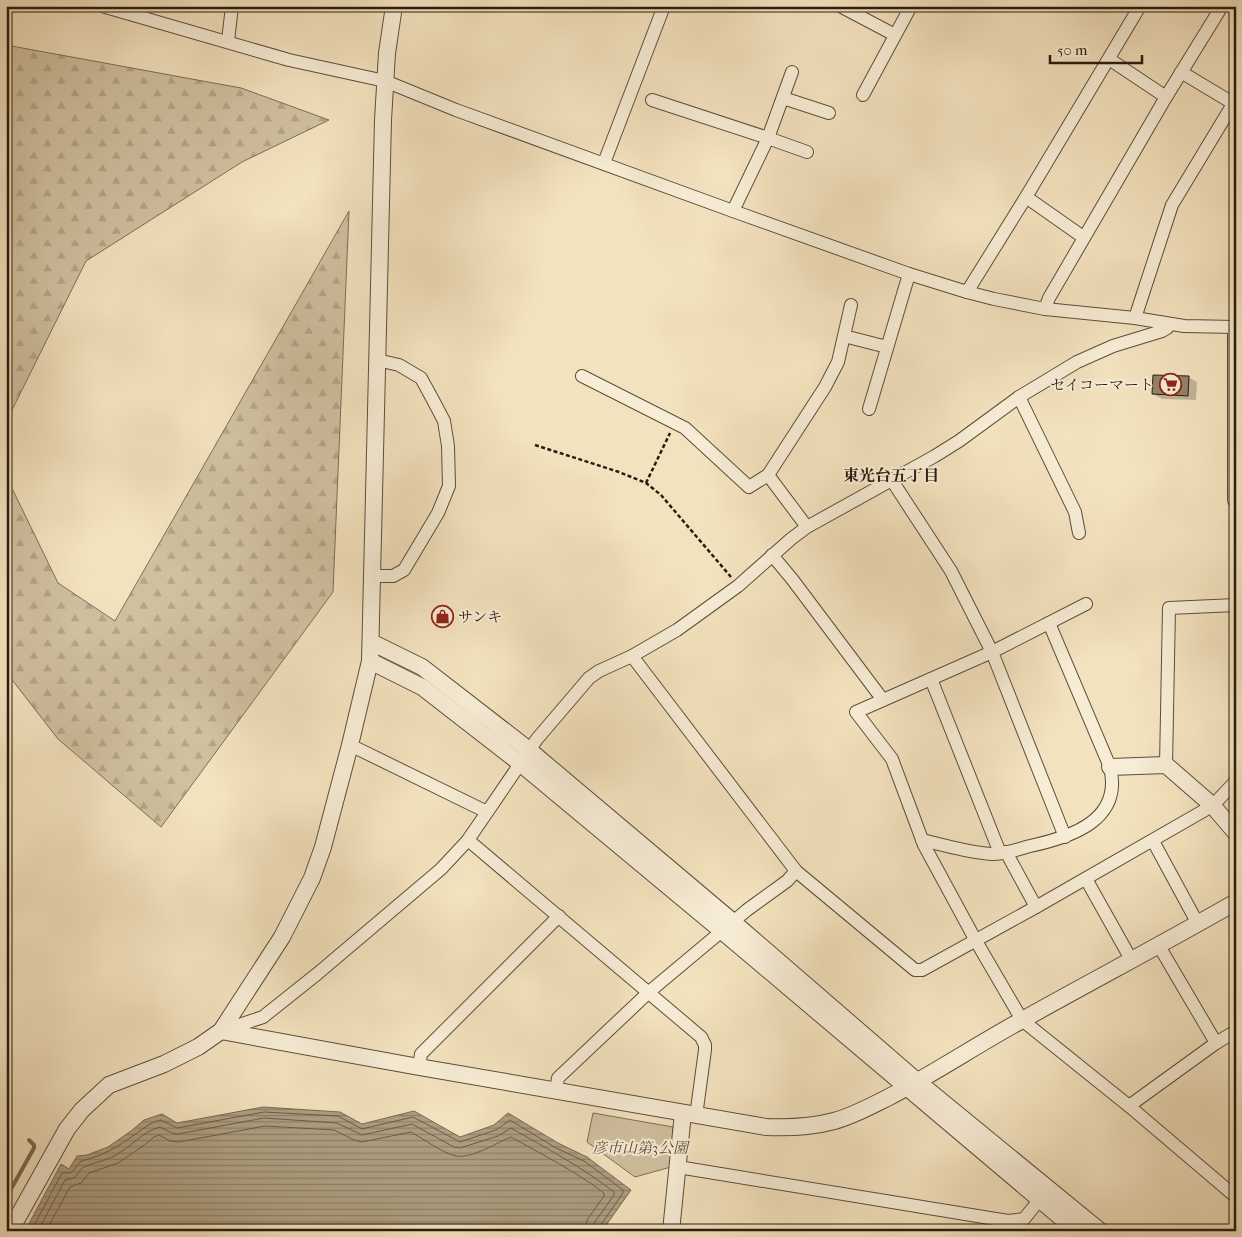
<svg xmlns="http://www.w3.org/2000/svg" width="1242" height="1237" font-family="'IM FELL French Canon','Noto Serif JP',serif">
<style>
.green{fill:#d0c0a0;stroke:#7c6e58}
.forest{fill:url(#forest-firs);stroke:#7c6e58}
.water{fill:url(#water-rules);stroke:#786b54}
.shadow{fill:#0003}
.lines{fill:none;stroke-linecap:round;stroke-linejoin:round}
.shore{stroke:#6b5e48;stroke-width:1}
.stream{stroke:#786b54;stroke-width:4}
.building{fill:#92836a;stroke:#281c0f}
.minor-casing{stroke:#5b4e3b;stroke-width:14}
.tertiary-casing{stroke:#5b4e3b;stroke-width:18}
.path{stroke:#281c0f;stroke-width:2.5;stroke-dasharray:4 2.5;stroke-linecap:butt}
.minor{stroke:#f7ecd5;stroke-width:12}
.tertiary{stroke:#f7ecd5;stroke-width:16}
.labels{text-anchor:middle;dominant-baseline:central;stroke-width:4;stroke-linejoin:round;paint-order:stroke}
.poi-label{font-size:15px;fill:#281c0f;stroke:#f7ecd5;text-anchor:end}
.park-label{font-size:15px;font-style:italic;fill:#5a4d3a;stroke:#f7ecd5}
.neighbourhood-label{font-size:16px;font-weight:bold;fill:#281c0f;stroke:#f7ecd5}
</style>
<defs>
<pattern id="forest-firs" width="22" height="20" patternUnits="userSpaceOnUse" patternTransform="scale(1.25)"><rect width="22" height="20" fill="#d0c0a0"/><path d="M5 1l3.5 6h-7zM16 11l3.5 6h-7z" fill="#b3a489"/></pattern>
<pattern id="water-rules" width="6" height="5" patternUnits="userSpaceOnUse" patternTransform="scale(1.25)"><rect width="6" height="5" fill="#ae9f82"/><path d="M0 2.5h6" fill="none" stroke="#8e8169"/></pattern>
</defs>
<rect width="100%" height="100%" fill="#f3e2be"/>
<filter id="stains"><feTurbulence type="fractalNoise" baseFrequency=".004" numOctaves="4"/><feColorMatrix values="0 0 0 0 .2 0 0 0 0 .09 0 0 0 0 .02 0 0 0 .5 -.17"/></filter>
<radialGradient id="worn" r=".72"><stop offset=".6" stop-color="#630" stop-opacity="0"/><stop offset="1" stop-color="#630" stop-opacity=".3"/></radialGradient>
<polygon class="green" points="593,1113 673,1127 671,1167 635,1177 587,1142"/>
<g class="forest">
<polygon points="6,45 241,88 329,120 242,162 86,261 11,412 6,394"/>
<polygon points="349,211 333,592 161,827 58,739 6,672 6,476 58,583 115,621"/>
</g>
<polygon class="water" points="263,1107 340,1112 362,1124 414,1111 460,1137 494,1125 508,1113 558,1143 587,1157 631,1190 602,1231 25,1231 61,1164 69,1169 77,1156 87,1155 108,1147 131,1131 144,1120 162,1114 177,1123"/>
<polygon class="shadow" points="1188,377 1197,382 1196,400 1162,399 1153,394"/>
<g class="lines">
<g class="shore">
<path d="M31,1231L62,1173H71L81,1161C100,1157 118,1147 134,1135C145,1128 148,1123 161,1120L177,1128L264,1112L338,1116L362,1129L413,1117L460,1142L496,1130L510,1120L556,1148L584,1161L623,1190V1193L600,1226L599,1231"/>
<path d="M38,1231L65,1180C82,1177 74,1174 84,1167C87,1165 107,1160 114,1156C130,1148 143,1131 160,1127L172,1133L178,1134L264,1118L337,1123L362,1135L412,1124L454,1147L460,1148L498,1136L511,1128C546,1148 582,1167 614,1192V1195L594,1223L592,1231"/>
<path d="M46,1231L70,1187L81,1183L89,1173L118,1163L143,1146L154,1137L159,1135L170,1141L179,1142L265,1126L334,1130L354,1140L362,1142L411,1132C424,1139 442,1153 456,1156C472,1159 498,1142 511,1137C543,1155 575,1171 604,1193V1196L587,1220L585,1231"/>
</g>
<polyline class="stream" points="6,1198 34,1148 34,1145 29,1140"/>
</g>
<polygon class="building" points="1153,375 1189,376 1188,396 1152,394"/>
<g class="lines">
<defs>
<g id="minor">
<polyline points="102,6 289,60 385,81 456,110 733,211 909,274 967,292 994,299 1045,309 1135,318 1184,326 1236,327"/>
<polyline points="840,6 895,35"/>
<polyline points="228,41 232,6"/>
<polyline points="1109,59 1166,97"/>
<polyline points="1181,72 1236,105"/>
<polyline points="863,95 911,6"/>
<polyline points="783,98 829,113"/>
<polyline points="652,100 768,138 807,152"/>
<polyline points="604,163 664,6"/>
<polyline points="1026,197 1083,237"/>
<polyline points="733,211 768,138 792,72"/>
<polyline points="967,292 1026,197 1140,6"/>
<polyline points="1045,309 1049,298 1166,97 1222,6"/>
<polyline points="1135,318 1172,205 1236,99"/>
<polyline points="1234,328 1234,500 1236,500"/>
<polyline points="844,336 887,347"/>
<polyline points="582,376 685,428 749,487 768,475 825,387 838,362 851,305"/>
<polyline points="1019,397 1075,512 1079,533"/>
<polyline points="869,409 909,274"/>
<polyline points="768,475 807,527"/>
<polyline points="891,479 951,571 992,652 1065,837"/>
<polyline points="772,555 792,579 883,700"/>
<polyline points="372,576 393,576 404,570 438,513 449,486 448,446 444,421 433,400 421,378 399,365 377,360"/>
<polyline points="1086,604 992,652 856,712 892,759 924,845 976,941 1022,1020 1129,1106 1236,1197"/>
<polyline points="632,656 796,871 915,970 922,970 1036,907 1205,810 1217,801 1236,781"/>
<polyline points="931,679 1000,853"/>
<polyline points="350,745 487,812"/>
<polyline points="1166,765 1169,608 1236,605"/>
<polyline points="468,840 701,1037 705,1045 705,1050 696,1116"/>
<path d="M922,840C945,845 969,853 993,854C1005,854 1019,849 1030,846C1072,837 1123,820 1110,767L1049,623"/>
<polyline points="1153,841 1198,924"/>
<polyline points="1006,852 1036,907"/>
<polyline points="1086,879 1132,961"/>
<polyline points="1159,946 1216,1043"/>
<polyline points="221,1031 263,1017 317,974 441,869 468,840 537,739 589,678 599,671 632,656 677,630 738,586 791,539 807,527 935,456 959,441 1019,397 1077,362 1113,346 1162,331 1167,328 1170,324"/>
<polyline points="419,1067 421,1054 559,916"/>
<polyline points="556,1091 558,1078 649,992 747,910 787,881 796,871"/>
<polyline points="1129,1106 1216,1043 1236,1031"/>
<polyline points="678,1167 1008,1221 1024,1219 1040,1199"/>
</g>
<g id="tertiary">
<polyline points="371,642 422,667 529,750 733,922 918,1082 1100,1231"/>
<polyline points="370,661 422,687 520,763 722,931 1077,1231"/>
<polyline points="1110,767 1166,765 1212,805 1236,833"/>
<path d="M221,1031L419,1067L766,1127C789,1128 812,1127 834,1121C853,1116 871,1106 889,1097C935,1073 978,1044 1024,1019C1094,980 1166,942 1236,902"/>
<polyline points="10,1231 67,1129 82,1110 109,1085 164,1064 198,1047 221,1031 282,937 312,878 323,847 350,745 370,661 383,120 387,53 394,6"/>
<polyline points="671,1231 683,1113"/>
</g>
</defs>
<use href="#minor" class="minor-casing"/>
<use href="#tertiary" class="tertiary-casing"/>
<g class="path">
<polyline points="535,445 619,472 646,483 661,495 731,577"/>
<polyline points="646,483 670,433"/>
</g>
<use href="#minor" class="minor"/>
<use href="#tertiary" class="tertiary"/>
</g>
<defs>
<symbol id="supermarket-ring" viewBox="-11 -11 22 22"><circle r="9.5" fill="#f7ecd5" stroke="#8f2418" stroke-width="1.5"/><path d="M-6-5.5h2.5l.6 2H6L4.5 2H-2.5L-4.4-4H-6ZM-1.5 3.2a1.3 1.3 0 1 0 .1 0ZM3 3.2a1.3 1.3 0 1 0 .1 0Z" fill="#8f2418"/></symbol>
<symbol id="shop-ring" viewBox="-11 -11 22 22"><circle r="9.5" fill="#f7ecd5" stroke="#8f2418" stroke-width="1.5"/><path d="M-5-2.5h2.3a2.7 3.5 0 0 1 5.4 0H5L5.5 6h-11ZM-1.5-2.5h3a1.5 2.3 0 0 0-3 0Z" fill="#8f2418"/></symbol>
</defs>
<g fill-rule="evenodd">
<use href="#supermarket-ring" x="1158" y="372" width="25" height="25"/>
<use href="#shop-ring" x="430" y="604" width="25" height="25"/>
</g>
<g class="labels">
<g class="poi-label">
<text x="1154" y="385">セイコーマート</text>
<text x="458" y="617" text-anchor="start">サンキ</text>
</g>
<g class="park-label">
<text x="640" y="1148">彦市山第3公園</text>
</g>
<g class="neighbourhood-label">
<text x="891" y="475">東光台五丁目</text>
</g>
</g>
<rect width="1242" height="1237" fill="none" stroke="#f3e2be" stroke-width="25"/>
<rect x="8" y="8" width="1227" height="1222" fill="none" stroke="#281c0f" stroke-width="2.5"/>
<rect x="12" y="12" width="1217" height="1212" fill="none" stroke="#281c0f"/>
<path d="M1050 55v8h92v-8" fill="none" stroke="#281c0f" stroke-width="2.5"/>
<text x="1057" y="55" font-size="15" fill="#281c0f" stroke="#f7ecd5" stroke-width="4" paint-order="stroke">50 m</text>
<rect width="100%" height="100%" filter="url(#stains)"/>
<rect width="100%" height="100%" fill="url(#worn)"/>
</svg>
